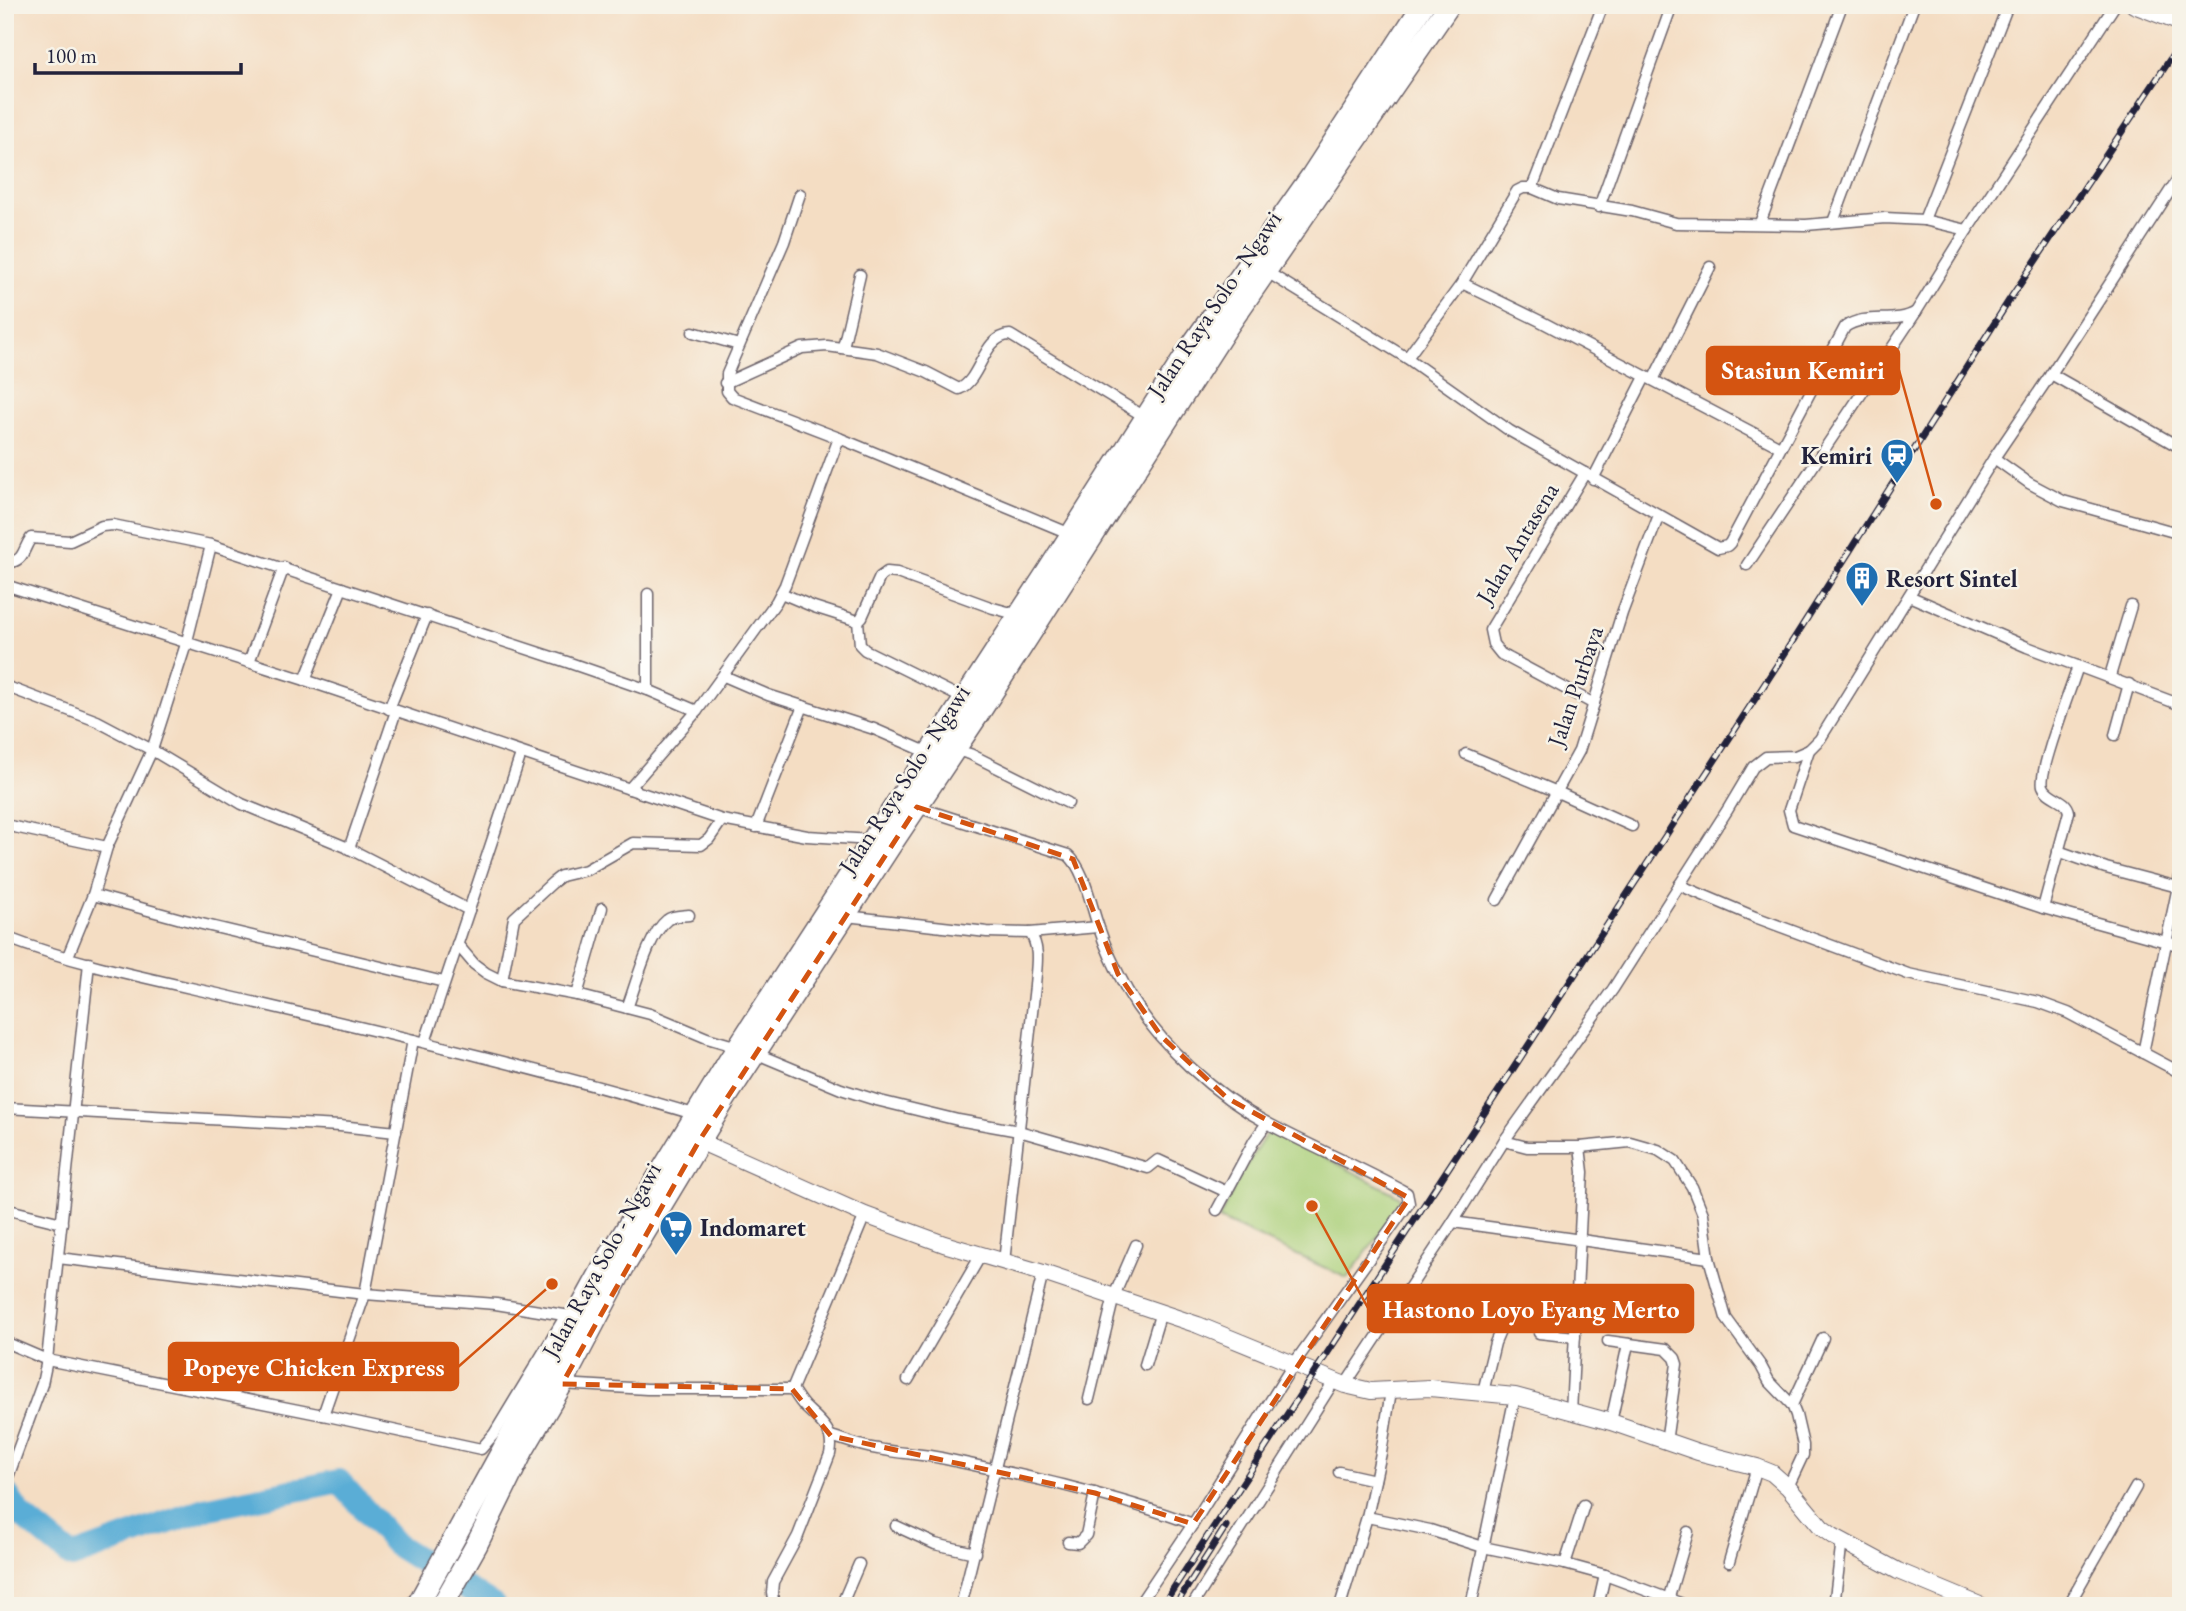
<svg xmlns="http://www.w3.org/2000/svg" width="2186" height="1611" font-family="'EB Garamond',serif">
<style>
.green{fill:#abd07a;stroke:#66795a;stroke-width:2}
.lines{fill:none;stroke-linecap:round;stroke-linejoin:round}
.river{stroke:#5aadd6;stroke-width:24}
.street-casing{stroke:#6c636b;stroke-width:13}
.secondary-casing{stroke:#6c636b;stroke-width:18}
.highway-casing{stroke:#6c636b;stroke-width:24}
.street{stroke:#fff;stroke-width:10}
.secondary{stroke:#fff;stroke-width:16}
.highway{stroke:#fff;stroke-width:21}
.rail-casing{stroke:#22223b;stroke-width:7}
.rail{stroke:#f7f3e8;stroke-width:4.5;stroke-dasharray:13;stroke-linecap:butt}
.marked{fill:none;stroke:#d45411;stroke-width:5;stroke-dasharray:14 9;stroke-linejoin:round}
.labels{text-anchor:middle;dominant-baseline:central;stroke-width:5;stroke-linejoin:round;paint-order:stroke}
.street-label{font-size:24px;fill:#22223b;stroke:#f7f3e8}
.poi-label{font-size:24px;font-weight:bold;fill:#22223b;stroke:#f7f3e8;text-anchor:start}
.leader{fill:none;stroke:#d45411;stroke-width:2.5}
.callout-dot{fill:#d45411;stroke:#f7f3e8;stroke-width:2.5}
.callout{fill:#d45411;stroke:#d45411;stroke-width:2.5}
.callout-label{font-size:26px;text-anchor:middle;font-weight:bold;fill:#fff}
</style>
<rect width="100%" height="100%" fill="#f7f3e8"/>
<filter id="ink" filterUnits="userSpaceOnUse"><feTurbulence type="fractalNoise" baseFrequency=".0143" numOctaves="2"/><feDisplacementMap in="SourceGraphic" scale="14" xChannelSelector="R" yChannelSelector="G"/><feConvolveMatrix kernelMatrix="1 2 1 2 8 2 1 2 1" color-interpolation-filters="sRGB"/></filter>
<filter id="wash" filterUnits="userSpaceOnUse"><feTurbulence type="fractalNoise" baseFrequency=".00686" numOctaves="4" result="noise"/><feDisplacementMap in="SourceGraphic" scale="28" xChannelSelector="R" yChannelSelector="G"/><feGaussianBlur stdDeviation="1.57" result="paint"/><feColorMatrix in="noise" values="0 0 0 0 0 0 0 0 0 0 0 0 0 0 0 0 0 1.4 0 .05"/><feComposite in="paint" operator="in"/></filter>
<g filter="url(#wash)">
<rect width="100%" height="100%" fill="#f4ddc3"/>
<polygon class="green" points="1270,1128 1399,1196 1401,1202 1398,1210 1347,1278 1219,1219 1242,1172"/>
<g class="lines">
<polyline class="river" points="5,1492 21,1515 72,1557 205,1509 339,1481 396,1545 494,1606"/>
</g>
</g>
<g filter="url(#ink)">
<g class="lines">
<defs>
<g id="street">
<polyline points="2167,18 2177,5"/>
<polyline points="1532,188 1603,5"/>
<polyline points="800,194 784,242 727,374 727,391 732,397 839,438 1071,534"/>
<polyline points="1599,207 1672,5"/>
<polyline points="1924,220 2008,5"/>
<polyline points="1833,222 1914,5"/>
<polyline points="1760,223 1842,5"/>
<path d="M1267,272L1407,358L1510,431L1718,548L1727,546L1730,543L1845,327C1866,312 1895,325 1916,312"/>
<polyline points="1462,283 1540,321 1780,447"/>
<polyline points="693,332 739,345"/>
<polyline points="843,347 860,275"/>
<polyline points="1407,358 1462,283 1517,191 1523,188 1532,188 1558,199 1632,211 1676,223 1806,225 1885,218 1924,220 1967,230"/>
<polyline points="2051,374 2181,448"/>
<polyline points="1653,380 1710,267"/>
<path d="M725,383L802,348L827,346L877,353L926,372L959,389C982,379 982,336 1010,335L1145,417"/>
<polyline points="1994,458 2029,483 2063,501 2181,534"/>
<polyline points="1585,473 1490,630 1493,644 1501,654 1594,704"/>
<polyline points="1593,479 1645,377"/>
<path d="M5,564C26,560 21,552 31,538L70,541L102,526L113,525L211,545L567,662L648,690L697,711"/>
<polyline points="1747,565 1916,312 1967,230 2115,5"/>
<polyline points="5,585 305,680 722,820 807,836 872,840"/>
<polyline points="781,593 814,607 858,621 862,617 880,577 887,572 897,573 993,608 1019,615"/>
<polyline points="648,594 648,690"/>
<polyline points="1909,596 2027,647 2181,705"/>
<polyline points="858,621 860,645 865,650 964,699"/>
<polyline points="249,662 284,567"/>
<path d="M2078,666C2072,687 2038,771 2043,786C2048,799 2067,798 2069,812L2043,908L2181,946"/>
<polyline points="724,676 768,695 874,729 929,753"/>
<polyline points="2110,676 2131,606"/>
<polyline points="305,680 342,588"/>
<polyline points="5,686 97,721 152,750 242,804 346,847 469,910"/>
<polyline points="389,709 427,615"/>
<polyline points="2115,735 2129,684"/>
<polyline points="955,750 970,754 1068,803"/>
<polyline points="1466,754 1555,791 1632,826"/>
<polyline points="629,789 697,711 776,602 785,585 839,438"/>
<path d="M917,807L1068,855C1085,869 1091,907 1099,928C1106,949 1116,970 1127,990C1157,1043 1216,1096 1269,1124C1314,1148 1362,1168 1407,1193L1409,1203L1293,1365L1193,1524L1138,1606"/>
<polyline points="5,825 107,847"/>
<polyline points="756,827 803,706"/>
<polyline points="349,849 396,711"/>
<polyline points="2058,851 2106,868 2178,887"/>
<polyline points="1679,885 1755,917 1908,974 2038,1002 2068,1013 2181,1073"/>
<polyline points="93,895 181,919 444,982"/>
<polyline points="1497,900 1579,751 1622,613 1659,515"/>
<polyline points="2043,908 1793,825 1789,810 1809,750 1820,739 1994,458 2051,374 2181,174"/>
<path d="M846,916L987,932L1030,933C1041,949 1036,967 1035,986L1004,1262"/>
<polyline points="1030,933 1098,927"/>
<path d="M5,937C85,968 178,984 261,1004C407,1038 553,1072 697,1115"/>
<polyline points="457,944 474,964 486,973 502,981 577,995 650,1014 707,1038 738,1047"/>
<polyline points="68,956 93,895 107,847 152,750 187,641 211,545"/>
<polyline points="502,981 514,918 552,883 561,876 586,870 633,843 701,845 709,839 722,820"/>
<polyline points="577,995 602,908"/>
<path d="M627,1008C636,985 648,935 667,920C673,915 682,916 689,915"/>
<polyline points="425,1042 521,754"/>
<polyline points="755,1053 841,1089 876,1100 958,1120 1019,1131 1148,1168 1158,1160 1227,1192"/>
<polyline points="2143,1053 2181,872"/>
<polyline points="5,1108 340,1126 396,1132"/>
<polyline points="1504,1141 1527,1147 1580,1147 1630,1142 1658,1150 1675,1161 1692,1187 1703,1214 1709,1258 1726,1318 1761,1366 1769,1381 1792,1405 1796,1415 1803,1445 1803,1455 1788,1487"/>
<polyline points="5,1209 62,1223"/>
<polyline points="1217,1210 1254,1141 1267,1123"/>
<polyline points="1453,1222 1709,1258"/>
<polyline points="58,1258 365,1294 496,1304 570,1316"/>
<polyline points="1539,1333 1575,1337"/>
<polyline points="1608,1341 1666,1349 1675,1358 1677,1364 1666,1442"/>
<polyline points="5,1342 47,1360 323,1415 481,1449 494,1434 566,1315"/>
<polyline points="1145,1365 1161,1312"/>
<polyline points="908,1380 981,1255"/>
<path d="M562,1384L647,1389H792C796,1395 800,1402 805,1407C821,1422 835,1431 830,1454L798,1536L773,1582L772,1593L774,1606"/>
<polyline points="1345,1385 1453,1222 1504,1141 1613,989 1728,809 1753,767 1766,757 1795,756 1809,750"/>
<polyline points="792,1389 865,1215"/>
<polyline points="1483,1392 1495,1343 1504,1322"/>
<polyline points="1089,1399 1114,1296 1136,1245"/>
<polyline points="1792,1405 1823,1338"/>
<polyline points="1571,1413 1583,1172 1580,1147"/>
<polyline points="323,1415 365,1294 413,1040"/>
<polyline points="1611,1422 1628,1344"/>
<path d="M831,1436C847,1441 862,1447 878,1449C898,1453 920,1454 941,1458C1026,1476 1112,1494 1193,1524"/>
<polyline points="1339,1472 1375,1480"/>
<polyline points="8,1477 42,1384 47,1360 89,963"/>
<polyline points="1367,1517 1430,1530 1483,1547 1565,1564 1605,1575 1688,1606"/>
<polyline points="896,1526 935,1544 975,1553"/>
<polyline points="1068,1542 1078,1543 1086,1535 1095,1493"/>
<polyline points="1729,1562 1757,1467"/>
<polyline points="1565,1564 1584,1505"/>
<polyline points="1669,1597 1688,1532"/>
<polyline points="841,1606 859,1564"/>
<polyline points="961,1606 1043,1273"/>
<polyline points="1192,1606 1334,1381"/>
<polyline points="1340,1606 1367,1517 1381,1453 1391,1391"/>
<polyline points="1471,1606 1515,1396"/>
<polyline points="1598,1606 1605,1575"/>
<polyline points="1834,1606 1842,1540"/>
<polyline points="2068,1606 2136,1487"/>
</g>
<g id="secondary">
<polyline points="2134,5 2181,23"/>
<polyline points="690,1137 865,1215 944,1244 1043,1273 1198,1325 1345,1385 1371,1391 1430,1388 1515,1396 1611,1422 1698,1452 1757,1467 1772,1473 1788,1487 1822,1528 1833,1536 1898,1571 1982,1606"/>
</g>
<g id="highway">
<polyline points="417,1606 608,1259 729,1061 1048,571 1195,341 1311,177 1423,5"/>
<polyline points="442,1606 477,1544 523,1450 562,1384 623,1268 725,1099 890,846 977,716 1225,330 1449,5"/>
</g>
</defs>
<use href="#street" class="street-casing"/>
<use href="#secondary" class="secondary-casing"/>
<use href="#highway" class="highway-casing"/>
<use href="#street" class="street"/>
<use href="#secondary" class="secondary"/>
<use href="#highway" class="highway"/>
<defs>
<g id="rail">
<polyline points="1162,1606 1783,656 2010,299 2181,43"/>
<polyline points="1175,1606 1226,1526"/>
</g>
</defs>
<use href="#rail" class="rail-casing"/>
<use href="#rail" class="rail"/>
</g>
</g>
<path class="marked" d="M917,807L1073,859L1118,974L1161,1036L1227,1098L1409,1198L1193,1524L1095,1493L831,1436L792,1389L562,1384L699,1141Z"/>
<defs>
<symbol id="station-pin" viewBox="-11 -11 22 30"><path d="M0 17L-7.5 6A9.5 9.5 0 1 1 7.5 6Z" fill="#1f6fb2" stroke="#f7f3e8"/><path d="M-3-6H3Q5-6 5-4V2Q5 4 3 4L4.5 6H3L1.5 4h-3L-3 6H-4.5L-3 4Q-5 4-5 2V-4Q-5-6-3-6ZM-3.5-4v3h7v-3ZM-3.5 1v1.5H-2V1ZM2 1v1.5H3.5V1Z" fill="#fff"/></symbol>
<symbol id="building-pin" viewBox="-11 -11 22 30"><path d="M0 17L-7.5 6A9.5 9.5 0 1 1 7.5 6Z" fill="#1f6fb2" stroke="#f7f3e8"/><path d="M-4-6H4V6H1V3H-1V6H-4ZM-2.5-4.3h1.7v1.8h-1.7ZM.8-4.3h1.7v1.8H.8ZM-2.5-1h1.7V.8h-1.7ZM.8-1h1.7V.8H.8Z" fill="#fff"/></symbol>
<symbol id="supermarket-pin" viewBox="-11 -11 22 30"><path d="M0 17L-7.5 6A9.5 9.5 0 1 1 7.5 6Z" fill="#1f6fb2" stroke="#f7f3e8"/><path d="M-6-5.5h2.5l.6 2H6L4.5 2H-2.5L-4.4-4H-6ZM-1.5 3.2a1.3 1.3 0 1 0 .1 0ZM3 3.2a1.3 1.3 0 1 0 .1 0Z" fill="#fff"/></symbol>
</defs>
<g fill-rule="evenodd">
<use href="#station-pin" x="1878" y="436" width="38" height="52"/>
<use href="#building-pin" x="1843" y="559" width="38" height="52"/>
<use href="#supermarket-pin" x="657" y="1208" width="38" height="52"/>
</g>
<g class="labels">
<g class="street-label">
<text transform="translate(1214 304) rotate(-56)">Jalan Raya Solo - Ngawi</text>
<text transform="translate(1517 543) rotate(-59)">Jalan Antasena</text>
<text transform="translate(1575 686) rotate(-71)">Jalan Purbaya</text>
<text transform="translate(904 779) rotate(-57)">Jalan Raya Solo - Ngawi</text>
<text transform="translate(601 1260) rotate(-61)">Jalan Raya Solo - Ngawi</text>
</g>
<g class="poi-label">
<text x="1872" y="455" text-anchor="end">Kemiri</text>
<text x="1886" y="578">Resort Sintel</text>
<text x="700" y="1227">Indomaret</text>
</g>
</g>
<path class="leader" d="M1936 504L1899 370M1312 1206L1368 1308M552 1284L458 1367"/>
<g class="callout-dot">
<circle cx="1936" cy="504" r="7"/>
<circle cx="1312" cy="1206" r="7"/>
<circle cx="552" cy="1284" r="7"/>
</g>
<g class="callout">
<rect x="1707" y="347" width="192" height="47" rx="7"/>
<rect x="1368" y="1285" width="325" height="47" rx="7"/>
<rect x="169" y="1343" width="289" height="47" rx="7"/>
</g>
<g class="callout-label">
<text x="1803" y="379">Stasiun Kemiri</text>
<text x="1531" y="1318">Hastono Loyo Eyang Merto</text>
<text x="314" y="1376">Popeye Chicken Express</text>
</g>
<rect width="2186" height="1611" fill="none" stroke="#f7f3e8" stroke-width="28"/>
<path d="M35 63v10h206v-10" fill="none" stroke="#22223b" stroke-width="3.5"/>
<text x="46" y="63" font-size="21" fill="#22223b" stroke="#f7f3e8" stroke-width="5" paint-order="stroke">100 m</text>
</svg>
